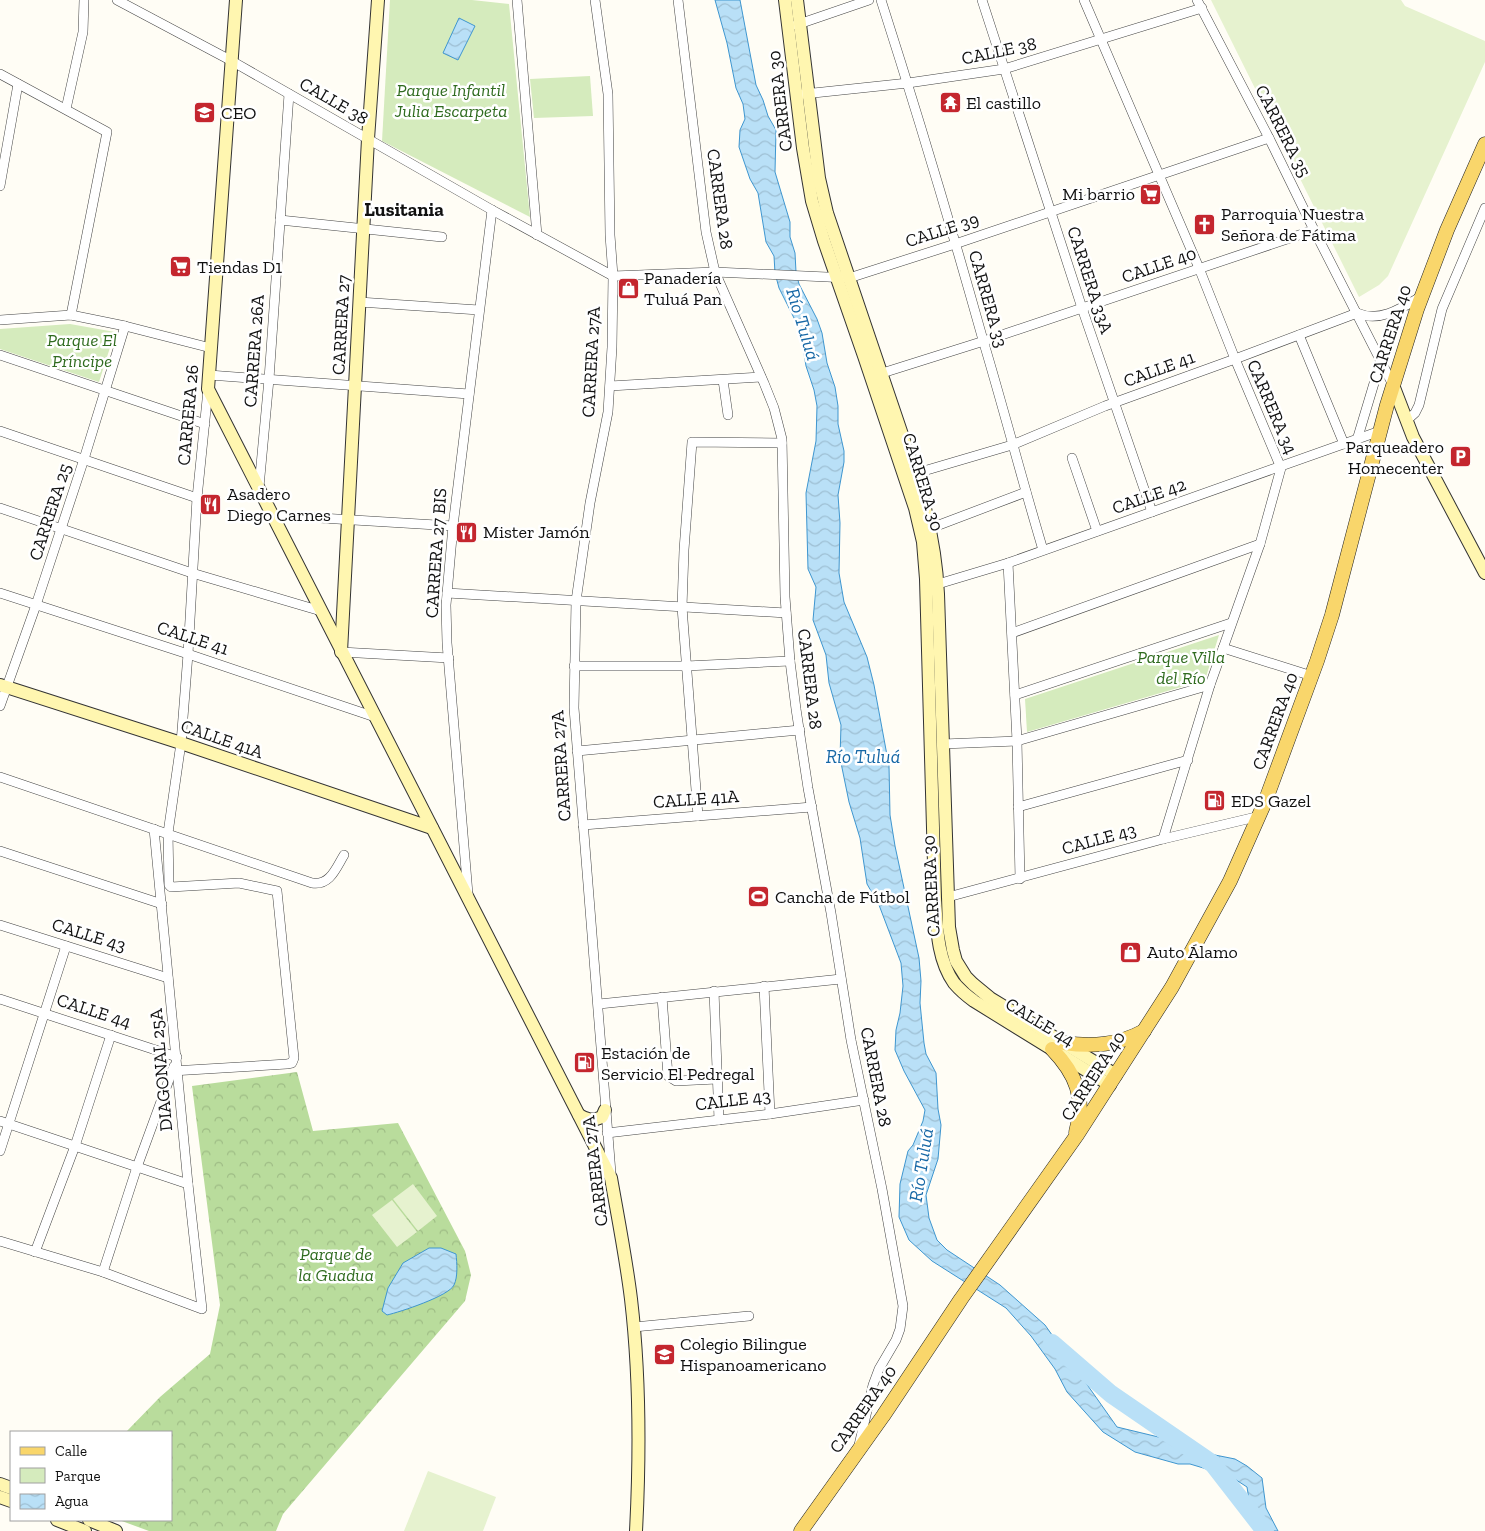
<svg xmlns="http://www.w3.org/2000/svg" width="1485" height="1531" font-family="'Zilla Slab',serif">
<style>
.green{fill:#d5ebbd}
.forest{fill:url(#forest-crowns)}
.pitch{fill:#e6f2cf}
.water{fill:url(#water-waves);stroke:#3f96cf}
.lines{fill:none;stroke-linecap:round;stroke-linejoin:round}
.river{stroke:#b9e0f7;stroke-width:18}
.street-casing{stroke:#444;stroke-width:10}
.secondary-casing{stroke:#333;stroke-width:14}
.primary-casing{stroke:#222;stroke-width:15}
.street{stroke:#fff;stroke-width:9}
.secondary{stroke:#fff6b0;stroke-width:12}
.primary{stroke:#f9d66b;stroke-width:14}
.labels{text-anchor:middle;dominant-baseline:central;stroke-width:5;stroke-linejoin:round;paint-order:stroke}
.street-label{font-size:18px;fill:#111;stroke:#fff}
.park-label{font-size:18px;font-style:italic;fill:#2f6b1f;stroke:#fff}
.poi-label{font-size:18px;fill:#111;stroke:#fff;text-anchor:start}
.neighbourhood-label{font-size:19px;font-weight:bold;fill:#111;stroke:#fff}
.water-label{font-size:19px;font-style:italic;fill:#1768a6;stroke:#fff}
</style>
<defs>
<pattern id="forest-crowns" width="20" height="18" patternUnits="userSpaceOnUse" patternTransform="scale(1.25)"><rect width="20" height="18" fill="#b9dc9c"/><path d="M2 6a3 3 0 1 1 6 0M12 15a3 3 0 1 1 6 0" fill="none" stroke="#9ebc85"/></pattern>
<pattern id="water-waves" width="16" height="10" patternUnits="userSpaceOnUse" patternTransform="scale(1.25)"><rect width="16" height="10" fill="#b9e0f7"/><path d="M0 5q4-4 8 0t8 0" fill="none" stroke="#9ebfd3"/></pattern>
</defs>
<rect width="100%" height="100%" fill="#fffdf5"/>
<g class="green">
<polygon points="390,0 472,0 509,4 530,217 382,141"/>
<polygon points="590,76 593,116 534,118 530,79"/>
<polygon points="70,324 115,332 99,382 0,349 0,329"/>
<polygon points="1219,635 1205,680 1027,732 1025,699"/>
</g>
<polygon class="forest" points="297,1072 313,1131 398,1123 465,1251 471,1275 465,1301 283,1514 276,1531 149,1531 119,1520 171,1520 171,1432 126,1432 160,1397 210,1354 220,1305 192,1086"/>
<g class="pitch">
<polygon points="1211,0 1401,0 1405,6 1485,41 1485,62 1388,276 1379,285 1359,297"/>
<polygon points="413,1184 437,1216 418,1231 393,1199"/>
<polygon points="392,1200 417,1232 397,1247 372,1215"/>
<polygon points="428,1471 496,1497 483,1531 404,1531"/>
</g>
<g class="water">
<polygon points="715,0 740,0 756,85 763,100 768,116 776,130 775,172 790,222 790,237 795,253 796,272 799,284 817,319 822,333 827,363 835,387 838,406 838,424 844,451 844,462 838,495 840,523 839,573 844,602 867,657 874,685 889,766 890,815 895,846 919,958 921,981 920,1003 924,1043 926,1054 936,1073 938,1109 941,1125 938,1159 926,1195 929,1218 937,1240 947,1250 1000,1285 1045,1325 1117,1427 1175,1441 1198,1446 1210,1454 1235,1459 1247,1466 1262,1478 1266,1508 1278,1531 1259,1531 1251,1512 1247,1487 1230,1476 1190,1464 1178,1464 1135,1452 1103,1432 1067,1392 1055,1369 1031,1336 1006,1308 932,1261 909,1240 899,1217 900,1184 908,1151 913,1145 923,1121 925,1110 904,1071 895,1050 896,1030 900,1013 903,986 901,963 879,905 867,884 860,838 849,802 840,758 841,725 829,683 826,655 813,620 816,587 808,569 806,493 816,441 817,406 814,390 806,366 801,336 797,324 779,288 775,273 774,256 766,242 758,193 750,179 739,147 740,130 745,119 743,104 736,88 727,43"/>
<polygon points="459,18 475,26 458,60 443,53"/>
<path d="M429,1248H441L456,1254C457,1263 458,1277 454,1285C449,1296 400,1312 387,1315L382,1311L388,1288L403,1263Z"/>
</g>
<g class="lines">
<polyline class="river" points="1052,1343 1111,1394 1213,1464 1265,1531"/>
<defs>
<g id="street">
<polyline points="117,0 230,60 492,210 613,276 715,272 849,278 955,244 1269,138"/>
<polyline points="517,0 537,235"/>
<polyline points="595,0 608,94 610,235 613,276 612,347 608,412 590,503 576,601 574,708 611,1173"/>
<polyline points="678,0 706,232 715,272 764,383 774,408 782,439 785,597 790,661 796,709 808,788 831,913 851,1040 882,1189 903,1306 900,1329 896,1340 879,1369 873,1385 859,1445"/>
<path d="M881,0C917,112 951,226 983,340C1004,410 1022,480 1043,550"/>
<polyline points="982,0 1082,308 1152,512"/>
<polyline points="1084,0 1199,268 1235,359 1281,468 1260,544 1210,685 1163,839"/>
<polyline points="1197,0 1269,138 1314,230 1393,385"/>
<polyline points="796,25 869,0"/>
<polyline points="0,74 107,132 71,315"/>
<polyline points="804,94 908,83 1004,69 1202,8"/>
<polyline points="66,109 83,32 84,0"/>
<polyline points="0,186 18,84"/>
<polyline points="280,220 442,237"/>
<polyline points="359,302 479,310"/>
<polyline points="0,320 71,315 125,326 211,348"/>
<polyline points="1299,335 1344,444"/>
<polyline points="0,355 205,424"/>
<polyline points="209,375 469,394"/>
<polyline points="876,375 984,341 1314,230"/>
<polyline points="723,380 728,415"/>
<polyline points="610,386 761,377"/>
<polyline points="1406,421 1415,413 1419,405 1442,309 1485,208"/>
<polyline points="0,431 197,498"/>
<polyline points="1357,440 1381,360"/>
<polyline points="1072,458 1097,531"/>
<path d="M910,475L1012,445L1105,406L1235,359L1357,313C1380,323 1402,308 1422,296"/>
<polyline points="259,487 269,379 289,94"/>
<polyline points="0,508 192,573 321,611"/>
<polyline points="271,515 453,526"/>
<polyline points="931,528 1026,492"/>
<polyline points="1008,563 1017,741 1020,879"/>
<polyline points="932,585 938,584 1008,563 1380,431"/>
<polyline points="0,593 188,654 375,717"/>
<polyline points="447,593 786,613"/>
<polyline points="1012,633 1260,544"/>
<polyline points="1223,648 1312,676"/>
<polyline points="341,652 449,658"/>
<polyline points="574,666 686,666 790,661"/>
<polyline points="1015,695 1231,623"/>
<polyline points="0,706 36,605 84,459 125,326"/>
<polyline points="943,744 1017,741 1210,685"/>
<polyline points="577,751 800,730"/>
<path d="M0,777L312,883C330,886 336,868 344,855"/>
<polyline points="1018,807 1188,760"/>
<polyline points="698,816 682,607 684,550 692,442 782,443"/>
<polyline points="583,825 812,807"/>
<polyline points="0,851 162,904"/>
<polyline points="468,894 447,643 446,605 453,526 492,210"/>
<polyline points="948,897 1163,839 1260,816"/>
<polyline points="0,925 168,978"/>
<polyline points="764,986 770,1114"/>
<polyline points="714,991 719,1120"/>
<polyline points="662,997 668,1076 676,1081 717,1079"/>
<polyline points="0,999 177,1057"/>
<polyline points="599,1004 841,979"/>
<polyline points="172,1071 287,1064 292,1063 294,1058 277,891 239,883 171,887 169,885 168,833 181,743 188,654 197,498 208,390"/>
<polyline points="0,1121 188,1184"/>
<polyline points="607,1133 770,1114 864,1100"/>
<polyline points="0,1151 66,946"/>
<polyline points="0,1241 103,1272 202,1309 188,1184 154,829"/>
<polyline points="35,1252 75,1146 111,1035"/>
<polyline points="103,1272 137,1167 174,1066"/>
<polyline points="634,1327 749,1316"/>
</g>
<g id="secondary">
<path d="M236,0L208,389L611,1178C618,1218 626,1258 631,1299C640,1376 640,1454 636,1531"/>
<path d="M785,0L803,148L812,201L824,241L864,356L915,508L923,542L926,579L935,899C937,927 937,959 954,983C960,990 967,996 974,1001L1110,1085"/>
<path d="M797,0L819,178L827,213L915,473C928,514 936,552 938,594L949,927L953,950L956,961L966,977L973,984L990,998L1116,1075"/>
<polyline points="1393,385 1413,437 1485,573"/>
<polyline points="341,652 368,139 378,0"/>
<polyline points="0,685 181,743 432,828"/>
<path d="M579,1115C587,1120 593,1121 602,1117L605,1110"/>
<polyline points="0,1484 11,1488"/>
<polyline points="0,1497 11,1501"/>
<polyline points="57,1520 85,1531"/>
<polyline points="89,1520 116,1531"/>
</g>
<g id="primary">
<path d="M1064,1043C1093,1047 1118,1045 1144,1031"/>
<path d="M1052,1049C1076,1074 1086,1098 1076,1132"/>
<polyline points="801,1531 883,1416 961,1299 1077,1135 1172,987 1230,881 1265,802 1317,661 1332,615 1387,405 1417,309 1447,230 1485,144"/>
</g>
</defs>
<use href="#street" class="street-casing"/>
<use href="#secondary" class="secondary-casing"/>
<use href="#primary" class="primary-casing"/>
<use href="#street" class="street"/>
<use href="#secondary" class="secondary"/>
<use href="#primary" class="primary"/>
</g>
<defs>
<symbol id="temple-square" viewBox="-11 -11 22 22"><rect x="-9" y="-9" width="18" height="18" rx="4" fill="#c4262e" stroke="#fff"/><path d="M0-6L5-2H3V0L6.5 2.5H4V6H1.5V3h-3V6H-4V2.5H-6.5L-3 0V-2H-5Z" fill="#fff"/></symbol>
<symbol id="school-square" viewBox="-11 -11 22 22"><rect x="-9" y="-9" width="18" height="18" rx="4" fill="#c4262e" stroke="#fff"/><path d="M0-5L7-2L0 1L-7-2ZM-4 1L0 2.5L4 1V4Q0 6-4 4Z" fill="#fff"/></symbol>
<symbol id="supermarket-square" viewBox="-11 -11 22 22"><rect x="-9" y="-9" width="18" height="18" rx="4" fill="#c4262e" stroke="#fff"/><path d="M-6-5.5h2.5l.6 2H6L4.5 2H-2.5L-4.4-4H-6ZM-1.5 3.2a1.3 1.3 0 1 0 .1 0ZM3 3.2a1.3 1.3 0 1 0 .1 0Z" fill="#fff"/></symbol>
<symbol id="church-square" viewBox="-11 -11 22 22"><rect x="-9" y="-9" width="18" height="18" rx="4" fill="#c4262e" stroke="#fff"/><path d="M-1.2-6h2.4v3.5h3.3v2.4h-3.3V6h-2.4V-.1h-3.3v-2.4h3.3Z" fill="#fff"/></symbol>
<symbol id="shop-square" viewBox="-11 -11 22 22"><rect x="-9" y="-9" width="18" height="18" rx="4" fill="#c4262e" stroke="#fff"/><path d="M-5-2.5h2.3a2.7 3.5 0 0 1 5.4 0H5L5.5 6h-11ZM-1.5-2.5h3a1.5 2.3 0 0 0-3 0Z" fill="#fff"/></symbol>
<symbol id="parking-square" viewBox="-11 -11 22 22"><rect x="-9" y="-9" width="18" height="18" rx="4" fill="#c4262e" stroke="#fff"/><path d="M-3.5-5.5H1a3.5 3.5 0 0 1 0 7H-1V5.5H-3.5ZM-1-3.4V-.6H.8a1.4 1.4 0 0 0 0-2.8Z" fill="#fff"/></symbol>
<symbol id="restaurant-square" viewBox="-11 -11 22 22"><rect x="-9" y="-9" width="18" height="18" rx="4" fill="#c4262e" stroke="#fff"/><path d="M-5-6h1v4h1v-4h1v4h1v-4h1v5L-1.5 .5V6h-2V.5L-5-1ZM5-6V6H3V1.5H1.5Q1.5-4 5-6Z" fill="#fff"/></symbol>
<symbol id="fuel-square" viewBox="-11 -11 22 22"><rect x="-9" y="-9" width="18" height="18" rx="4" fill="#c4262e" stroke="#fff"/><path d="M-5.5-6h7V0h2V4h1.3V-2.5L3-4.5l.8-.8L6-3V5H2.5V1h-1V6h-7ZM-4.2-4.7v3.2H.2V-4.7Z" fill="#fff"/></symbol>
<symbol id="stadium-square" viewBox="-11 -11 22 22"><rect x="-9" y="-9" width="18" height="18" rx="4" fill="#c4262e" stroke="#fff"/><path d="M0-5a6.5 5 0 1 0 0 10a6.5 5 0 1 0 0-10ZM-3.5-1.8h7v3.6h-7Z" fill="#fff"/></symbol>
</defs>
<g fill-rule="evenodd">
<use href="#temple-square" x="938" y="90" width="25" height="25"/>
<use href="#school-square" x="192" y="100" width="25" height="25"/>
<use href="#supermarket-square" x="1138" y="182" width="25" height="25"/>
<use href="#church-square" x="1192" y="212" width="25" height="25"/>
<use href="#supermarket-square" x="168" y="254" width="25" height="25"/>
<use href="#shop-square" x="616" y="276" width="25" height="25"/>
<use href="#parking-square" x="1448" y="444" width="25" height="25"/>
<use href="#restaurant-square" x="198" y="492" width="25" height="25"/>
<use href="#restaurant-square" x="454" y="520" width="25" height="25"/>
<use href="#fuel-square" x="1202" y="788" width="25" height="25"/>
<use href="#stadium-square" x="746" y="884" width="25" height="25"/>
<use href="#shop-square" x="1118" y="940" width="25" height="25"/>
<use href="#fuel-square" x="572" y="1050" width="25" height="25"/>
<use href="#school-square" x="652" y="1342" width="25" height="25"/>
</g>
<g class="labels">
<g class="street-label">
<text transform="translate(999 51) rotate(-12)">CALLE 38</text>
<text transform="translate(334 101) rotate(30)">CALLE 38</text>
<text transform="translate(780 101) rotate(-97)">CARRERA 30</text>
<text transform="translate(1283 131) rotate(63)">CARRERA 35</text>
<text transform="translate(720 199) rotate(82)">CARRERA 28</text>
<text transform="translate(942 230) rotate(-18)">CALLE 39</text>
<text transform="translate(1159 265) rotate(-19)">CALLE 40</text>
<text transform="translate(1090 280) rotate(72)">CARRERA 33A</text>
<text transform="translate(988 299) rotate(74)">CARRERA 33</text>
<text transform="translate(341 325) rotate(-87)">CARRERA 27</text>
<text transform="translate(1390 334) rotate(-72)">CARRERA 40</text>
<text transform="translate(254 351) rotate(-86)">CARRERA 26A</text>
<text transform="translate(591 362) rotate(-87)">CARRERA 27A</text>
<text transform="translate(1159 369) rotate(-20)">CALLE 41</text>
<text transform="translate(1272 407) rotate(67)">CARRERA 34</text>
<text transform="translate(188 415) rotate(-85)">CARRERA 26</text>
<text transform="translate(923 482) rotate(73)">CARRERA 30</text>
<text transform="translate(1149 496) rotate(-19)">CALLE 42</text>
<text transform="translate(50 512) rotate(-72)">CARRERA 25</text>
<text transform="translate(436 553) rotate(-86)">CARRERA 27 BIS</text>
<text transform="translate(193 638) rotate(18)">CALLE 41</text>
<text transform="translate(810 679) rotate(83)">CARRERA 28</text>
<text transform="translate(1275 721) rotate(-70)">CARRERA 40</text>
<text transform="translate(222 739) rotate(19)">CALLE 41A</text>
<text transform="translate(561 766) rotate(-94)">CARRERA 27A</text>
<text transform="translate(696 799) rotate(-4)">CALLE 41A</text>
<text transform="translate(1099 839) rotate(-15)">CALLE 43</text>
<text transform="translate(931 886) rotate(-93)">CARRERA 30</text>
<text transform="translate(89 935) rotate(17)">CALLE 43</text>
<text transform="translate(94 1011) rotate(18)">CALLE 44</text>
<text transform="translate(1040 1022) rotate(31)">CALLE 44</text>
<text transform="translate(161 1070) rotate(-95)">DIAGONAL 25A</text>
<text transform="translate(1093 1076) rotate(-57)">CARRERA 40</text>
<text transform="translate(876 1077) rotate(79)">CARRERA 28</text>
<text transform="translate(733 1100) rotate(-7)">CALLE 43</text>
<text transform="translate(595 1171) rotate(-97)">CARRERA 27A</text>
<text transform="translate(863 1409) rotate(-55)">CARRERA 40</text>
</g>
<g class="park-label">
<text x="451" y="90">Parque Infantil<tspan x="451" dy="21">Julia Escarpeta</tspan></text>
<text x="82" y="340">Parque El<tspan x="82" dy="21">Príncipe</tspan></text>
<text x="1181" y="657">Parque Villa<tspan x="1181" dy="21">del Río</tspan></text>
<text x="336" y="1254">Parque de<tspan x="336" dy="21">la Guadua</tspan></text>
</g>
<g class="poi-label">
<text x="966" y="103">El castillo</text>
<text x="221" y="113">CEO</text>
<text x="1135" y="194" text-anchor="end">Mi barrio</text>
<text x="1221" y="214">Parroquia Nuestra<tspan x="1221" dy="21">Señora de Fátima</tspan></text>
<text x="197" y="267">Tiendas D1</text>
<text x="644" y="278">Panadería<tspan x="644" dy="21">Tuluá Pan</tspan></text>
<text x="1444" y="447" text-anchor="end">Parqueadero<tspan x="1444" dy="21">Homecenter</tspan></text>
<text x="227" y="494">Asadero<tspan x="227" dy="21">Diego Carnes</tspan></text>
<text x="483" y="532">Mister Jamón</text>
<text x="1231" y="801">EDS Gazel</text>
<text x="775" y="897">Cancha de Fútbol</text>
<text x="1147" y="952">Auto Álamo</text>
<text x="601" y="1053">Estación de<tspan x="601" dy="21">Servicio El Pedregal</tspan></text>
<text x="680" y="1344">Colegio Bilingue<tspan x="680" dy="21">Hispanoamericano</tspan></text>
</g>
<g class="neighbourhood-label">
<text x="404" y="209">Lusitania</text>
</g>
<g class="water-label">
<text transform="translate(803 324) rotate(73)">Río Tuluá</text>
<text x="863" y="756">Río Tuluá</text>
<text transform="translate(921 1165) rotate(-81)">Río Tuluá</text>
</g>
</g>
<rect x="10" y="1431" width="162" height="90" fill="#ffffff" stroke="#a0a0a0"/>
<rect x="20" y="1447" width="25" height="8" fill="#f9d66b" stroke="#a0a0a0"/>
<text x="55" y="1456" font-size="15" fill="#111111">Calle</text>
<rect x="20" y="1468" width="25" height="15" fill="#d5ebbd" stroke="#a0a0a0"/>
<text x="55" y="1481" font-size="15" fill="#111111">Parque</text>
<rect x="20" y="1494" width="25" height="15" fill="url(#water-waves)" stroke="#a0a0a0"/>
<text x="55" y="1506" font-size="15" fill="#111111">Agua</text>
</svg>
